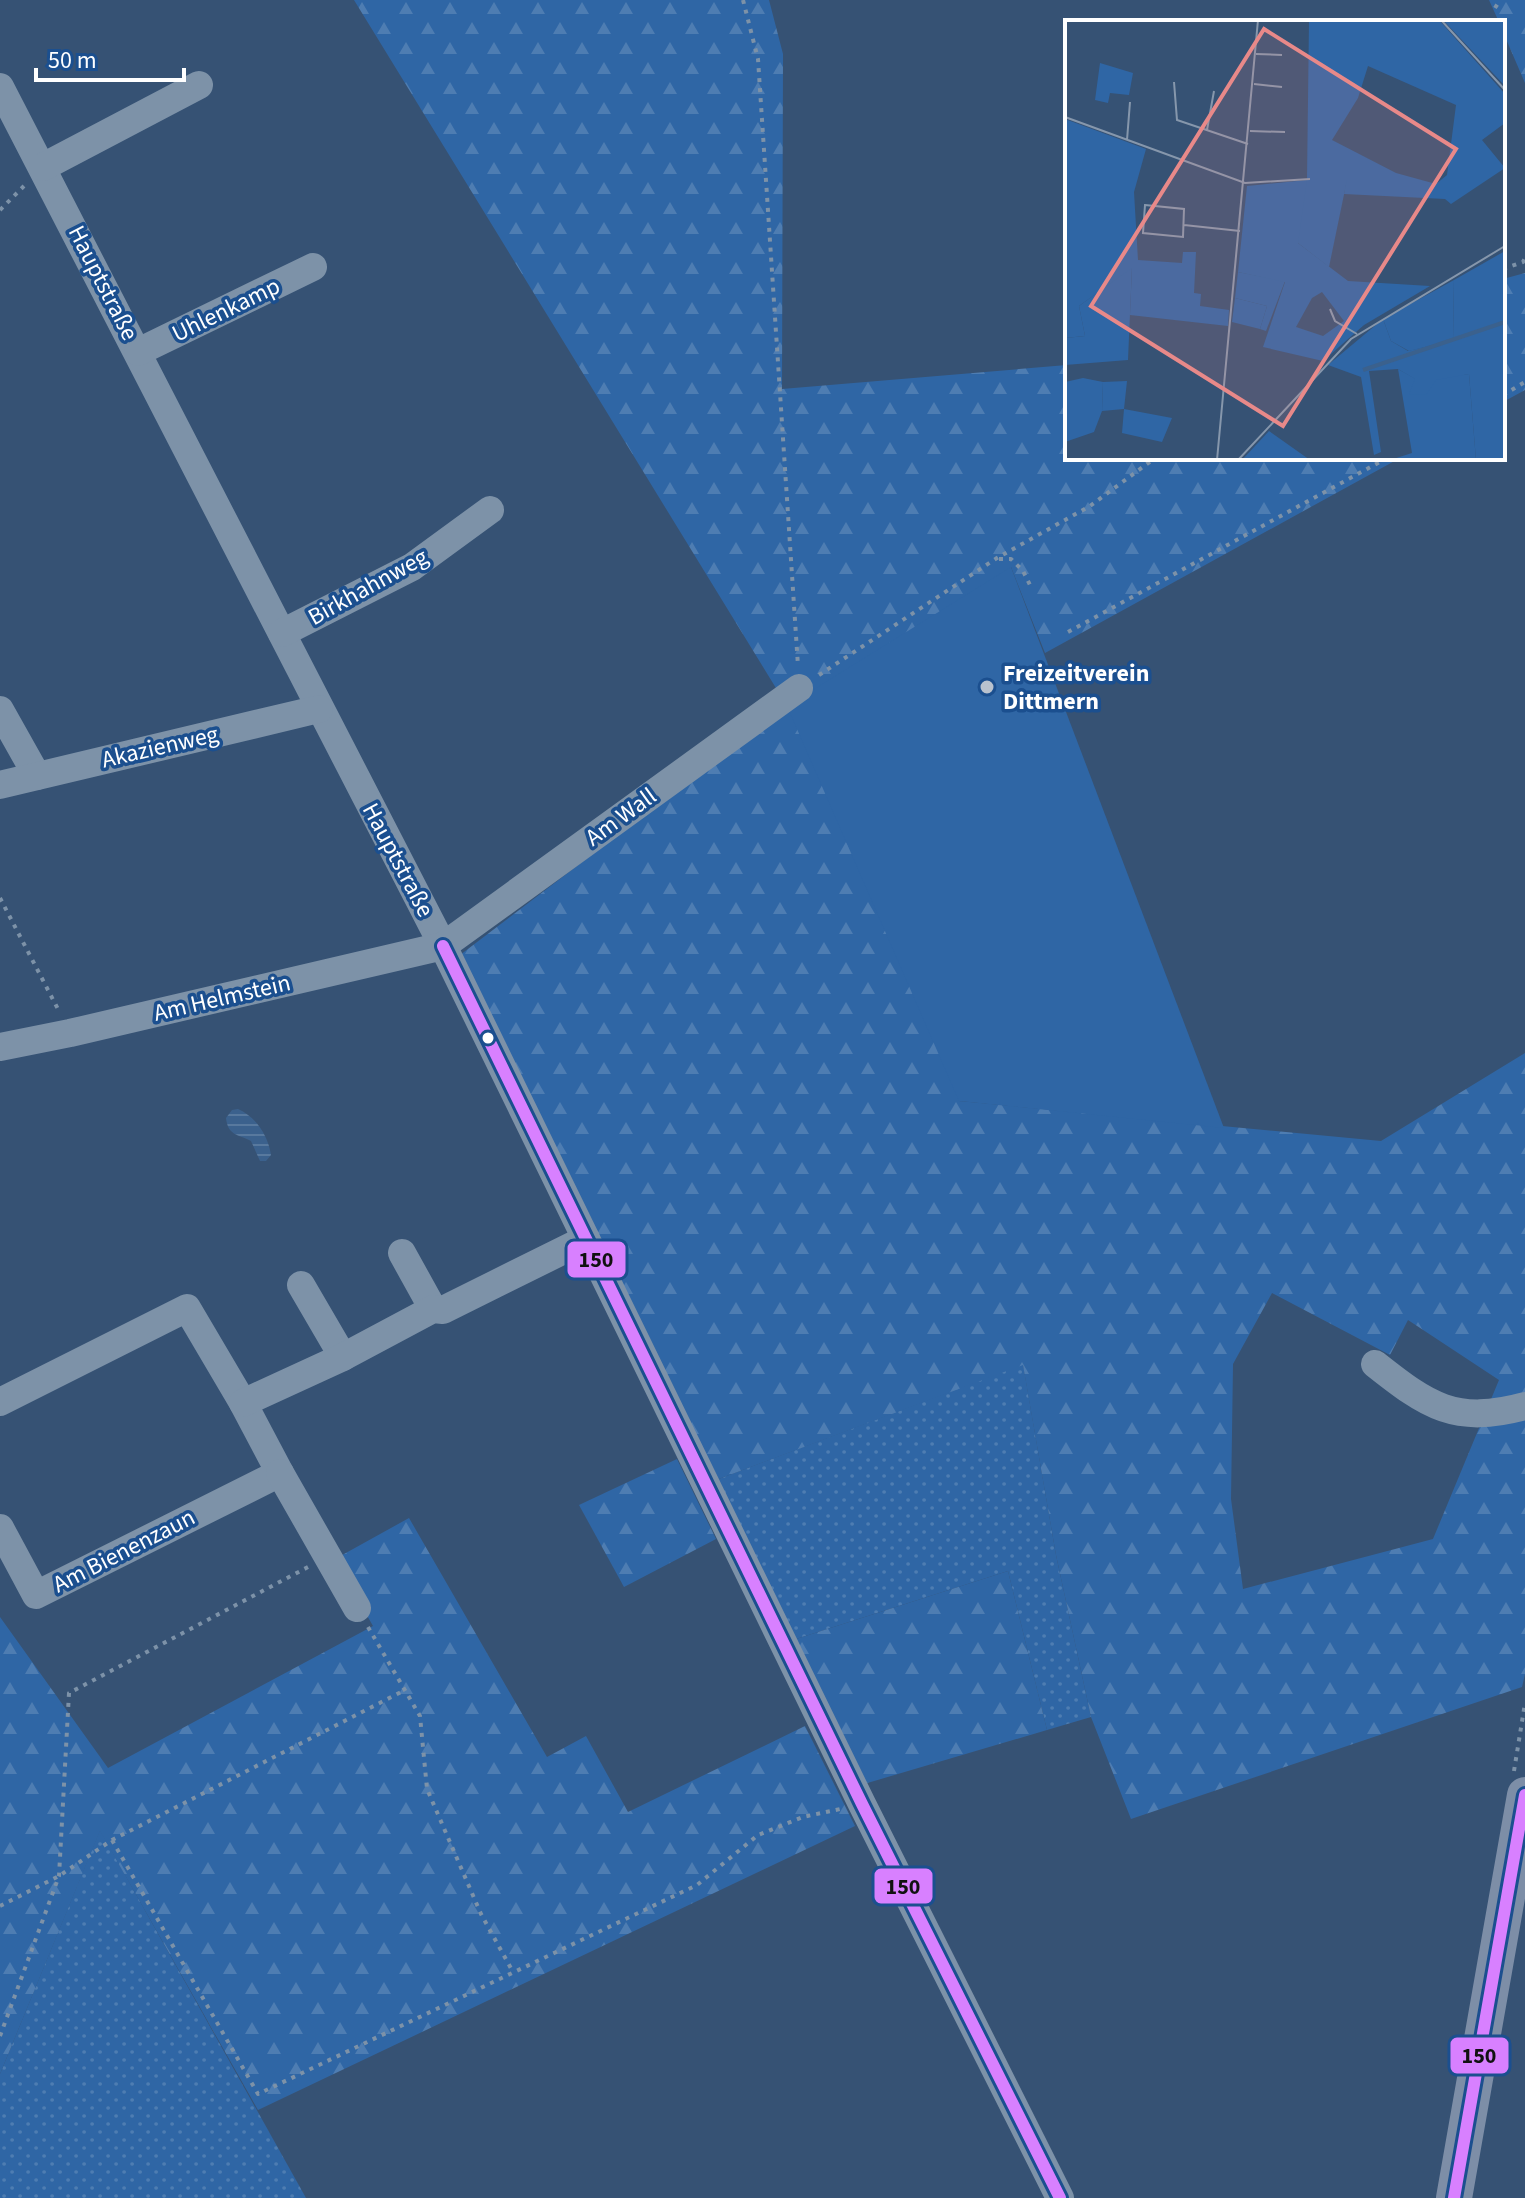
<svg xmlns="http://www.w3.org/2000/svg" width="1525" height="2198" font-family="'Source Sans 3',sans-serif">
<style>
.grass{fill:url(#grass-dots)}
.forest{fill:url(#forest-firs);fill-rule:evenodd}
.garden{fill:#2f66a5}
.water{fill:url(#water-rules)}
.lines{fill:none;stroke-linecap:round;stroke-linejoin:round}
.path{stroke:#7d92a8;stroke-width:4;stroke-dasharray:4 6;stroke-linecap:butt}
.minor{stroke:#7d92a8;stroke-width:28}
.major{stroke:#7d8ea7;stroke-width:36}
.bus-1-casing{stroke:#1b4f8f;stroke-width:18}
.bus-1{stroke:#d880ff;stroke-width:12}
.poi-dot{fill:#b9c2ce;stroke:#1b4f8f;stroke-width:3}
.bus-dot{fill:#fff;stroke:#1b4f8f;stroke-width:3}
.labels{text-anchor:middle;dominant-baseline:central;stroke-width:7;stroke-linejoin:round;paint-order:stroke}
.street-label{font-size:24px;fill:#fff;stroke:#1b4f8f}
.poi-label{font-size:24px;font-weight:bold;fill:#fff;stroke:#1b4f8f;text-anchor:start}
.inset-river{fill:none;stroke:#3b618d;stroke-width:4}
.inset-road{fill:none;stroke:#8697ac;stroke-width:2}
.view{fill:#e88989;fill-opacity:0.15;stroke:#e88989;stroke-width:4}
.inset-edge{fill:none;stroke:#fff;stroke-width:4}
.line-badge{stroke:#1b4f8f;stroke-width:3}
.pale-badge-label{font-size:22px;text-anchor:middle;font-weight:bold;fill:#111}
</style>
<defs>
<pattern id="grass-dots" width="8" height="8" patternUnits="userSpaceOnUse" patternTransform="scale(2)"><rect width="8" height="8" fill="#2f66a5"/><path d="M2 2h.1M6 6h.1" fill="none" stroke="#4e7db2" stroke-width="1.8" stroke-linecap="round"/></pattern>
<pattern id="forest-firs" width="22" height="20" patternUnits="userSpaceOnUse" patternTransform="scale(2)"><rect width="22" height="20" fill="#2f66a5"/><path d="M5 1l3.5 6h-7zM16 11l3.5 6h-7z" fill="#4e7db2"/></pattern>
<pattern id="water-rules" width="6" height="5" patternUnits="userSpaceOnUse" patternTransform="scale(2)"><rect width="6" height="5" fill="#3b618d"/><path d="M0 2.5h6" fill="none" stroke="#58799e"/></pattern>
</defs>
<rect width="100%" height="100%" fill="#365274"/>
<g class="grass">
<polygon points="1023,1364 1056,1555 1091,1717 1047,1730 1008,1571 793,1640 716,1480"/>
<polygon points="100,1830 306,2198 0,2198 0,2074"/>
</g>
<g class="forest">
<path d="M354,0H769L783,54L782,389L1067,365V458H1400L1045,653L1011,567L959,1101L1381,1141L1525,1053V1674L1522,1687L1131,1819L1091,1717L1056,1555L1023,1365L716,1480L460,955L787,706ZM1272,1293L1390,1355L1408,1320L1499,1380L1433,1539L1243,1589L1231,1499L1233,1364Z"/>
<polygon points="1489,0 1525,0 1525,83 1503,32 1503,22 1499,22"/>
<polygon points="1525,273 1525,390 1503,402 1503,279"/>
<polygon points="677,1459 716,1539 624,1587 579,1505"/>
<polygon points="409,1518 547,1757 586,1736 628,1812 805,1726 855,1826 258,2110 100,1831 0,2074 0,1617 108,1768 373,1626 335,1559"/>
<polygon points="1008,1571 1047,1730 864,1784 793,1640"/>
</g>
<polygon class="garden" points="1011,567 1224,1128 959,1101 787,706"/>
<path class="water" d="M238,1109C256,1117 268,1135 271,1155L266,1161H260L251,1141C238,1134 228,1136 226,1118L232,1110Z"/>
<g class="lines">
<g class="path">
<polyline points="743,0 758,59 798,666"/>
<polyline points="1495,8 1500,0"/>
<polyline points="0,210 24,186"/>
<polyline points="1503,269 1523,262 1525,258"/>
<polyline points="1503,395 1525,382"/>
<polyline points="999,559 1011,559 1023,571 1032,589"/>
<polyline points="1068,632 1387,458"/>
<polyline points="819,675 997,558 1090,506 1155,458"/>
<polyline points="0,898 60,1013"/>
<polyline points="368,1627 420,1716 427,1789 481,1914 513,1972"/>
<polyline points="1514,1771 1525,1703"/>
<polyline points="112,1840 258,2094 697,1885 758,1835 803,1817 840,1809"/>
<polyline points="0,1906 59,1876 112,1840 405,1690"/>
<polyline points="0,2036 59,1876 69,1693 308,1567"/>
</g>
<g class="minor">
<polyline points="0,87 443,946 862,1804 1060,2198"/>
<polyline points="43,167 199,85"/>
<polyline points="138,352 313,267"/>
<polyline points="282,633 412,567 490,510"/>
<polyline points="0,710 37,776"/>
<polyline points="0,785 319,709"/>
<polyline points="0,1047 70,1033 443,946 799,688"/>
<polyline points="402,1253 433,1309"/>
<polyline points="301,1285 343,1357"/>
<path d="M1375,1364C1428,1406 1455,1425 1525,1406"/>
<polyline points="0,1402 187,1308 243,1403 280,1473 36,1595 0,1528"/>
<polyline points="243,1403 343,1357 433,1309 443,1310 586,1239"/>
<polyline points="280,1473 357,1608"/>
</g>
<polyline class="major" points="1454,2198 1525,1795"/>
<defs>
<g id="bus-1">
<polyline points="443,946 862,1804 1060,2198"/>
<polyline points="1454,2198 1525,1795"/>
</g>
</defs>
<use href="#bus-1" class="bus-1-casing"/>
<use href="#bus-1" class="bus-1"/>
</g>
<circle class="poi-dot" cx="987" cy="687" r="8"/>
<circle class="bus-dot" cx="488" cy="1038" r="7"/>
<g class="labels">
<g class="street-label">
<text transform="translate(103 283) rotate(63)">Hauptstraße</text>
<text transform="translate(226 310) rotate(-26)">Uhlenkamp</text>
<text transform="translate(368 587) rotate(-29)">Birkhahnweg</text>
<text transform="translate(160 747) rotate(-13)">Akazienweg</text>
<text transform="translate(621 817) rotate(-36)">Am Wall</text>
<text transform="translate(398 860) rotate(62)">Hauptstraße</text>
<text transform="translate(222 998) rotate(-13)">Am Helmstein</text>
<text transform="translate(124 1551) rotate(-27)">Am Bienenzaun</text>
</g>
<g class="poi-label">
<text x="1003" y="673">Freizeitverein<tspan x="1003" dy="28">Dittmern</tspan></text>
</g>
</g>
<g transform="translate(1065 20)">
<rect width="440" height="440" fill="#365274"/>
<path d="M67,247L63,340L0,345V318L20,316L14,286ZM173,252L220,261L201,311L195,309L202,286L170,278ZM389,260L388,320L344,331L326,321L318,299ZM333,349L351,359L404,354L411,440H325L347,433ZM62,361L59,389L37,391L38,362Z" fill="#2f66a5"/>
<path d="M244,0H374L440,74V103L417,120L440,148L386,184L380,179L279,174L281,161L233,223L283,261L365,266L299,305L258,341L198,327L220,262L173,252L182,166L242,160ZM303,46L391,85L382,155L371,164L331,153L267,120L293,78ZM257,272L279,301L258,316L231,307L247,278ZM378,0H440V66ZM35,43L68,53L64,75L45,73L43,83L30,80ZM0,99L81,129L69,172L73,240L117,243L118,232H131L129,273L136,274L135,286L164,290L163,306L65,295L67,248L14,286L20,316L0,318ZM440,231V440H411L404,354L371,360L361,375L344,374L350,359L333,349L304,351L316,432L309,435L296,357L263,345L318,299L326,321L343,331L388,320L389,260ZM170,278L202,286L195,309L167,302ZM18,358L38,362L37,391L29,412L0,422V362ZM59,389L107,398L97,422L57,413ZM204,411L245,440H177Z" fill="#2f66a5" fill-rule="evenodd"/>
<path d="M242,160H282L264,247L233,223Z" fill="#2f66a5"/>
<path class="inset-river" d="M298,350L440,302"/>
<path class="inset-road" d="M376,0L440,70M191,34L217,35M109,62L112,100L183,124M189,64L217,67M0,97L180,163L245,159M142,110L149,71M185,111L220,112M62,120L65,82M80,185L119,189L118,217L78,213ZM119,205L175,211M265,289L270,301L292,314M152,440L193,0M173,440L286,319L440,226"/>
<path class="view" d="M199,9L391,129L218,406L26,286Z"/>
<rect width="440" height="440" class="inset-edge"/>
</g>
<g class="line-badge">
<rect x="566" y="1240" width="61" height="39" rx="8" fill="#d880ff"/>
<rect x="873" y="1867" width="61" height="38" rx="8" fill="#d880ff"/>
<rect x="1449" y="2036" width="61" height="39" rx="8" fill="#d880ff"/>
</g>
<g class="pale-badge-label">
<text x="596" y="1267">150</text>
<text x="903" y="1894">150</text>
<text x="1479" y="2063">150</text>
</g>
<path d="M36 68v12h148v-12" fill="none" stroke="#ffffff" stroke-width="4"/>
<text x="48" y="68" font-size="24" fill="#ffffff" stroke="#1b4f8f" stroke-width="6" paint-order="stroke">50 m</text>
</svg>
